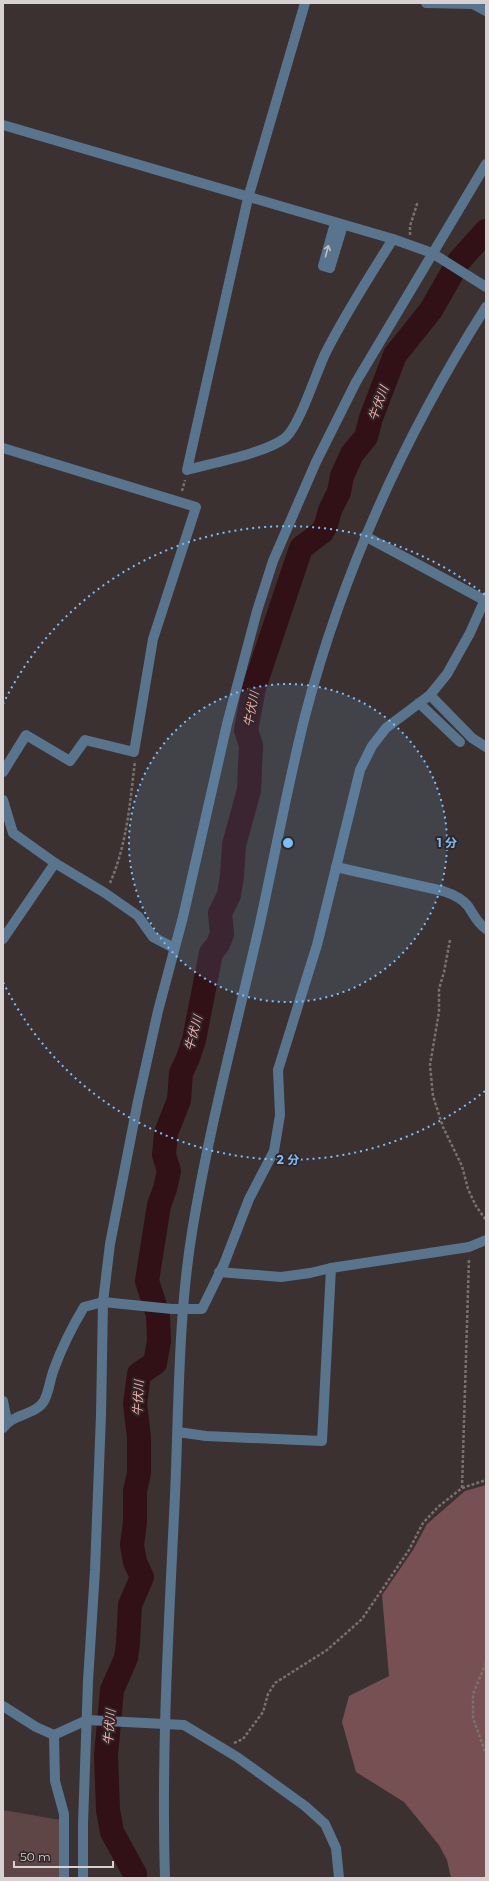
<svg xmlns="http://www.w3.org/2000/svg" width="489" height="1881" font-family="Montserrat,'Noto Sans JP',sans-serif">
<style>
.green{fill:#5e4647}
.forest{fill:#765052}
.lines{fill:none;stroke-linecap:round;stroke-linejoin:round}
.river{stroke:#311115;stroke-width:24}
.path{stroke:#797070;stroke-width:2.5;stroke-dasharray:3 2;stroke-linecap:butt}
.minor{stroke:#59748d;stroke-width:10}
.oneway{stroke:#bfbec3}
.ring{fill:none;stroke:#7cbef9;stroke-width:2;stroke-dasharray:2 4}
.labels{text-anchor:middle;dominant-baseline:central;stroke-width:4;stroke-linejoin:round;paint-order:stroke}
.water-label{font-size:12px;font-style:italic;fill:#f1acb0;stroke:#312727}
.centre{fill:#7cbef9;stroke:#312727;stroke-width:2}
.ring-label{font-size:12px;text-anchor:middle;font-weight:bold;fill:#7cbef9;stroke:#312727;stroke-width:4;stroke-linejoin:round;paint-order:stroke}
</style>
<rect width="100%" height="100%" fill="#3b3131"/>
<polygon class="green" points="3,1810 60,1820 60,1878 3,1878"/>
<polygon class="forest" points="486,1485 486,1878 451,1878 447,1860 439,1845 404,1802 356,1772 342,1722 349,1696 389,1676 382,1595 413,1550 427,1524 465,1491"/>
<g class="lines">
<polyline class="river" points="135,1878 135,1874 112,1832 108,1810 106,1755 112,1690 126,1658 128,1643 130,1605 142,1577 135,1562 132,1545 135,1522 135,1491 139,1473 139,1437 135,1404 139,1374 155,1363 159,1341 158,1315 147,1281 159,1205 165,1189 169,1171 164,1155 166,1133 179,1100 181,1073 188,1058 194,1040 211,953 218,944 222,934 220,913 229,895 232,876 234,845 249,790 251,745 246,730 254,688 301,548 322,532 326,525 330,510 339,492 342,476 352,454 366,437 371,418 395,355 431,310 459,261 486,231"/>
<g class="path">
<polyline points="410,235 410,226 418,201"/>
<polyline points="182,491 185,480"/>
<path d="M110,883C127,844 130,803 135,761"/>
<polyline points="450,940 444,972 439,989 439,1012 430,1065 433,1096 443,1127 462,1166 468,1189 476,1206 486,1220"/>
<polyline points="462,1488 469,1258"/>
<polyline points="486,1663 473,1694 473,1718 486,1754"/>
<polyline points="234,1743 243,1739 263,1712 268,1694 275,1683 327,1650 362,1619 409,1550 423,1523 438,1507 462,1488 486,1480"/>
</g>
<g class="minor">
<path d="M305,3L248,198L187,470C212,463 266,453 285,438C299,427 316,373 325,354C345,314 369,277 393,239"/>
<polyline points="426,3 473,4 486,11"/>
<polyline points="3,125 393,239 432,253 486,287"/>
<polyline points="335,223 323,266 330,268 343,225"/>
<polyline points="3,448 196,507 153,639 134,752 85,740 70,761 26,735 3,772"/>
<polyline points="365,536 484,600"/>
<polyline points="430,695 472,738 486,747"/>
<polyline points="419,703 460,742"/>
<polyline points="3,800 13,833 55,863 105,893 138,916 153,937 174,948"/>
<path d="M336,867L443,891C452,894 462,898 468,906C474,915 477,923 486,929"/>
<polyline points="3,939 55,863"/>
<polyline points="219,1272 281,1277 310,1273 331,1268 469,1247 486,1240"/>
<polyline points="3,1401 7,1421"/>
<path d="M3,1428C12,1414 36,1415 44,1401C49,1392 50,1379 54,1369C62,1347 72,1327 84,1307L103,1302L172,1309H202L224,1264L249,1199L274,1151L280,1115L278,1070L317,945L360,770L372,746L386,728L430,695L447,674L470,633L486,597"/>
<polyline points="178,1432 206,1436 322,1441 331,1268"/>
<polyline points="3,1706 36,1727 54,1735 87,1720 184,1725 237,1757 305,1806 325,1824 336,1848 339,1878"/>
<polyline points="54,1735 55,1781 64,1814 64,1878"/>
<polyline points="83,1878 83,1824 88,1681 95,1570 101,1415 103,1302 110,1244 138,1101 158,1011 183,917 227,724 257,611 273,561 316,462 356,382 486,164"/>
<path d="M165,1878C161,1750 169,1622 175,1495C179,1405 178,1314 193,1226C210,1124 237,1024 260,923C275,854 288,784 305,716C343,571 406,433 486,307"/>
</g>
</g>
<defs><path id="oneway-shaft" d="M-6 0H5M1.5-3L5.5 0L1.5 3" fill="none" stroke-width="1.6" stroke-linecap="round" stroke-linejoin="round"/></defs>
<use class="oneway" href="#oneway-shaft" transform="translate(327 251) rotate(-75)"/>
<circle cx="288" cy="843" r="159" fill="#7cbef9" fill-opacity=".12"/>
<g class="ring">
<circle cx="288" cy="843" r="159"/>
<path d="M485 1091A317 317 0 0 1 3 982M3 704A317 317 0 0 1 485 595"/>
</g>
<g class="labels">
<g class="water-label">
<text transform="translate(378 403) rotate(-70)">牛伏川</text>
<text transform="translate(251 709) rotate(-79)">牛伏川</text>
<text transform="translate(193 1033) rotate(-75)">牛伏川</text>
<text transform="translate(138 1398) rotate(-88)">牛伏川</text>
<text transform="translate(109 1727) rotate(-85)">牛伏川</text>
</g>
</g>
<circle cx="288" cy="843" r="6" class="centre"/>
<g class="ring-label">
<text x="447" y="847">1 分</text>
<text x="288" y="1164">2 分</text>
</g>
<rect width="489" height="1881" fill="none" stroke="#d8d1d1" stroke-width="8"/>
<path d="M14 1861v6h99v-6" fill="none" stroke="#d8d1d1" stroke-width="2"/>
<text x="20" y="1861" font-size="12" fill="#d8d1d1" stroke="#312727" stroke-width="3" paint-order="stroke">50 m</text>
</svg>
